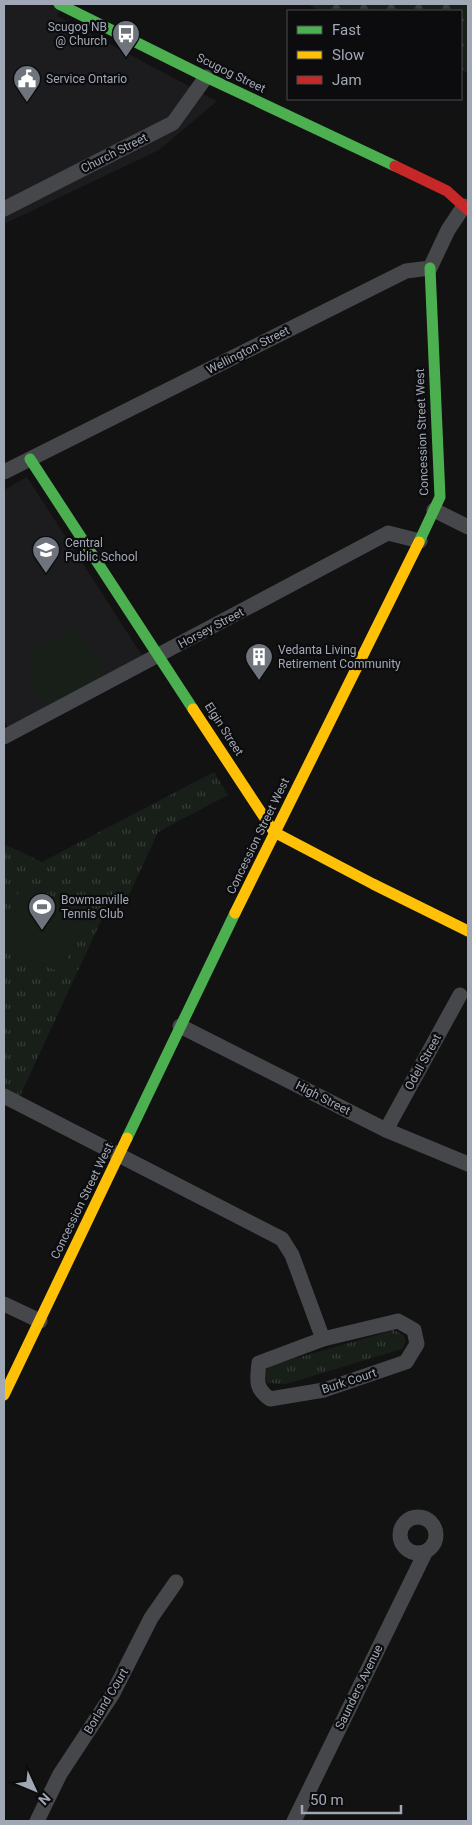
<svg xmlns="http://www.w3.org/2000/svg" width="472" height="1825" font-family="Roboto,sans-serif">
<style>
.built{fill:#1c1c1e}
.grass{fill:url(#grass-tufts)}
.forest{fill:url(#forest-firs)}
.pitch{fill:#181f19}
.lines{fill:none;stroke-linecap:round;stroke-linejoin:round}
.street{stroke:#46474b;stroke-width:15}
.fast{stroke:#4caf50;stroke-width:11}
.slow{stroke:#ffc107;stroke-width:11}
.jam{stroke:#c62828;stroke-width:11}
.labels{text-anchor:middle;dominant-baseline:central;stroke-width:4.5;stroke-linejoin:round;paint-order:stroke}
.poi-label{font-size:12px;fill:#a1a8b5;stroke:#0c0c0e;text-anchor:start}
.street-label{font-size:12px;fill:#a1a8b5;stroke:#0c0c0e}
</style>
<defs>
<pattern id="grass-tufts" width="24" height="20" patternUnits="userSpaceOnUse" patternTransform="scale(1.25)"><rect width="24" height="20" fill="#181f19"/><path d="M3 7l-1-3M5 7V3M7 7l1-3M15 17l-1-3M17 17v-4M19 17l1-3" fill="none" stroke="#363d38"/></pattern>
<pattern id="forest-firs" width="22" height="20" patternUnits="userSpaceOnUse" patternTransform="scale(1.25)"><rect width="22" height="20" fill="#181f19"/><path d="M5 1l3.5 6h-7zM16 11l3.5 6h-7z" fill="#363d38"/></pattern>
</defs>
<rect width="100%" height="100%" fill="#121212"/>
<g class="built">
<polygon points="4,4 64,4 57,16 217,101 159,150 4,224"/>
<polygon points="27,477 143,657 9,729 4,720 4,490"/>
</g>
<g class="grass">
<polygon points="214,772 228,795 158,832 125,904 112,897 20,1096 4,1088 4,844 42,862"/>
<polygon points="394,1330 403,1335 406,1341 402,1349 286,1384 267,1383 265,1373 269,1366"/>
</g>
<polygon class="forest" points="309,4 468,4 468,73 461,69 461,11 319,11"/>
<g class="pitch">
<polygon points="76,627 106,675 47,707 30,682 32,651"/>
<polygon points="24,882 88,915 67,959 55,970 4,945 4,921"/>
</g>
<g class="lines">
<g class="street">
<polyline points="4,209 173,123 206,77"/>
<polyline points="4,472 406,271 430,268 448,230 464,206"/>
<polyline points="434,510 468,527"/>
<polyline points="4,737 388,533 420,541"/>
<polyline points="180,1026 386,1130 468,1164"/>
<polyline points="4,1096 282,1239 292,1255 323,1339"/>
<polyline points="386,1130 460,995"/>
<polyline points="4,1304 40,1321"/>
<path d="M398,1321L414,1330L417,1344L406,1362L324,1390L270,1399C255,1388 257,1381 259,1363L323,1339Z"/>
<circle cx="418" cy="1535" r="18"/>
<polyline points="37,1821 60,1774 112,1695 151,1618 176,1582"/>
<polyline points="294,1821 425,1553"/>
</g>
<g class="fast">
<polyline points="59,4 206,77 395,166"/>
<polyline points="30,459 193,709"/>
<polyline points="419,542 440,497 430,268"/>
<polyline points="127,1138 235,913"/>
</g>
<g class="slow">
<polyline points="193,709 274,832 373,884 468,931"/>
<polyline points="235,913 419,542"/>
<polyline points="4,1395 127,1138"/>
</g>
<polyline class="jam" points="395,166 447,191 468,210"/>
</g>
<defs>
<symbol id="bus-pin" viewBox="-11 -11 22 30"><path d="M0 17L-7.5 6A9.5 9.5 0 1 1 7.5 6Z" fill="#6f747c" stroke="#0c0c0e"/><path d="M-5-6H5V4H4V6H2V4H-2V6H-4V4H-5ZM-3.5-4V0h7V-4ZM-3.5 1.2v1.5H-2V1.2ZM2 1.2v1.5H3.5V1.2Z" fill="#fff"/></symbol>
<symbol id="civic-pin" viewBox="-11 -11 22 30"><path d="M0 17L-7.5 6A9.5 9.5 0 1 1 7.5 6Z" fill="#6f747c" stroke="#0c0c0e"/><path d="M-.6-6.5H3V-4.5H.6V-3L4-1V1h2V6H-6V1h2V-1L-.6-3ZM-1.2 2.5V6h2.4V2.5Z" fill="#fff"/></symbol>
<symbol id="school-pin" viewBox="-11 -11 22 30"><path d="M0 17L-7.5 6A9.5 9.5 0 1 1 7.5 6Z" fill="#6f747c" stroke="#0c0c0e"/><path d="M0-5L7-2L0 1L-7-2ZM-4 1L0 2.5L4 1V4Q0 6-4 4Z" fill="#fff"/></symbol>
<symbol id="building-pin" viewBox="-11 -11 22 30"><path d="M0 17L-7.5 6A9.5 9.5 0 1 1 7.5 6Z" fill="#6f747c" stroke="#0c0c0e"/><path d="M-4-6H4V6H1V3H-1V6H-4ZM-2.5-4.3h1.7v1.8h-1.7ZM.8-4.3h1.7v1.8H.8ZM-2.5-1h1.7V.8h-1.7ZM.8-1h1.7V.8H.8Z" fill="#fff"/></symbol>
<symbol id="stadium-pin" viewBox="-11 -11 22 30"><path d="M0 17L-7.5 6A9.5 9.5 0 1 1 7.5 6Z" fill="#6f747c" stroke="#0c0c0e"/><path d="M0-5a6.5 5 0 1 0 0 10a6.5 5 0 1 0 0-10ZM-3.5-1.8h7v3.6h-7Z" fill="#fff"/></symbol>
</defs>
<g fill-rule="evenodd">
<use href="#bus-pin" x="110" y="18" width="32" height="43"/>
<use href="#civic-pin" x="11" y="63" width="32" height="43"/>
<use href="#school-pin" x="30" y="534" width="32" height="43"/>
<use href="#building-pin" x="243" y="641" width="32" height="43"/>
<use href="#stadium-pin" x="26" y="891" width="32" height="43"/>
</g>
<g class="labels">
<g class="poi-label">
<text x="107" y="27" text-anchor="end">Scugog NB<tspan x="107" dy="14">@ Church</tspan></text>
<text x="46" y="79">Service Ontario</text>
<text x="65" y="543">Central<tspan x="65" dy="14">Public School</tspan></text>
<text x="278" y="650">Vedanta Living<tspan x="278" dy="14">Retirement Community</tspan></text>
<text x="61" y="900">Bowmanville<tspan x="61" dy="14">Tennis Club</tspan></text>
</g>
<g class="street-label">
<text transform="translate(231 73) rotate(26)">Scugog Street</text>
<text transform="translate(114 153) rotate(-27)">Church Street</text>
<text transform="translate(248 350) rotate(-27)">Wellington Street</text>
<text transform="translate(422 432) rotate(-92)">Concession Street West</text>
<text transform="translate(211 628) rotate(-28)">Horsey Street</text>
<text transform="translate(224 729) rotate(57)">Elgin Street</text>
<text transform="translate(258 836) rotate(-64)">Concession Street West</text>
<text transform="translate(423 1062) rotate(-61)">Odell Street</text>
<text transform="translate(323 1098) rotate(27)">High Street</text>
<text transform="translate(82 1201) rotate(-64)">Concession Street West</text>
<text transform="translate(349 1381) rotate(-18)">Burk Court</text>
<text transform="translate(359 1687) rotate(-64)">Saunders Avenue</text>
<text transform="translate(106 1701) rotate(-59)">Borland Court</text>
</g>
</g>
<rect width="472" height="1825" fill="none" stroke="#a1a8b5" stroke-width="10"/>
<rect x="287" y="10" width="175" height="90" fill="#0c0c0e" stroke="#484a51"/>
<rect x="297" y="26" width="25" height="8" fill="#4caf50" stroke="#484a51"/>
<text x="332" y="35" font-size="15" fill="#a1a8b5">Fast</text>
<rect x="297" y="51" width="25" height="8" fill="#ffc107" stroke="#484a51"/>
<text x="332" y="60" font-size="15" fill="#a1a8b5">Slow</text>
<rect x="297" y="76" width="25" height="8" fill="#c62828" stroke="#484a51"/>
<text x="332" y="85" font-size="15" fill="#a1a8b5">Jam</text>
<g transform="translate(35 1790) rotate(134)" stroke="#0c0c0e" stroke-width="4" paint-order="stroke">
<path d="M0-4L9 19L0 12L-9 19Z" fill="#a1a8b5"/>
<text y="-8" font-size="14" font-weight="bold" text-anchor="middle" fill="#a1a8b5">N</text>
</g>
<path d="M302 1805v8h99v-8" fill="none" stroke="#a1a8b5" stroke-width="2.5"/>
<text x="310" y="1805" font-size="15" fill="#a1a8b5" stroke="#0c0c0e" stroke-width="4" paint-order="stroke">50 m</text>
</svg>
